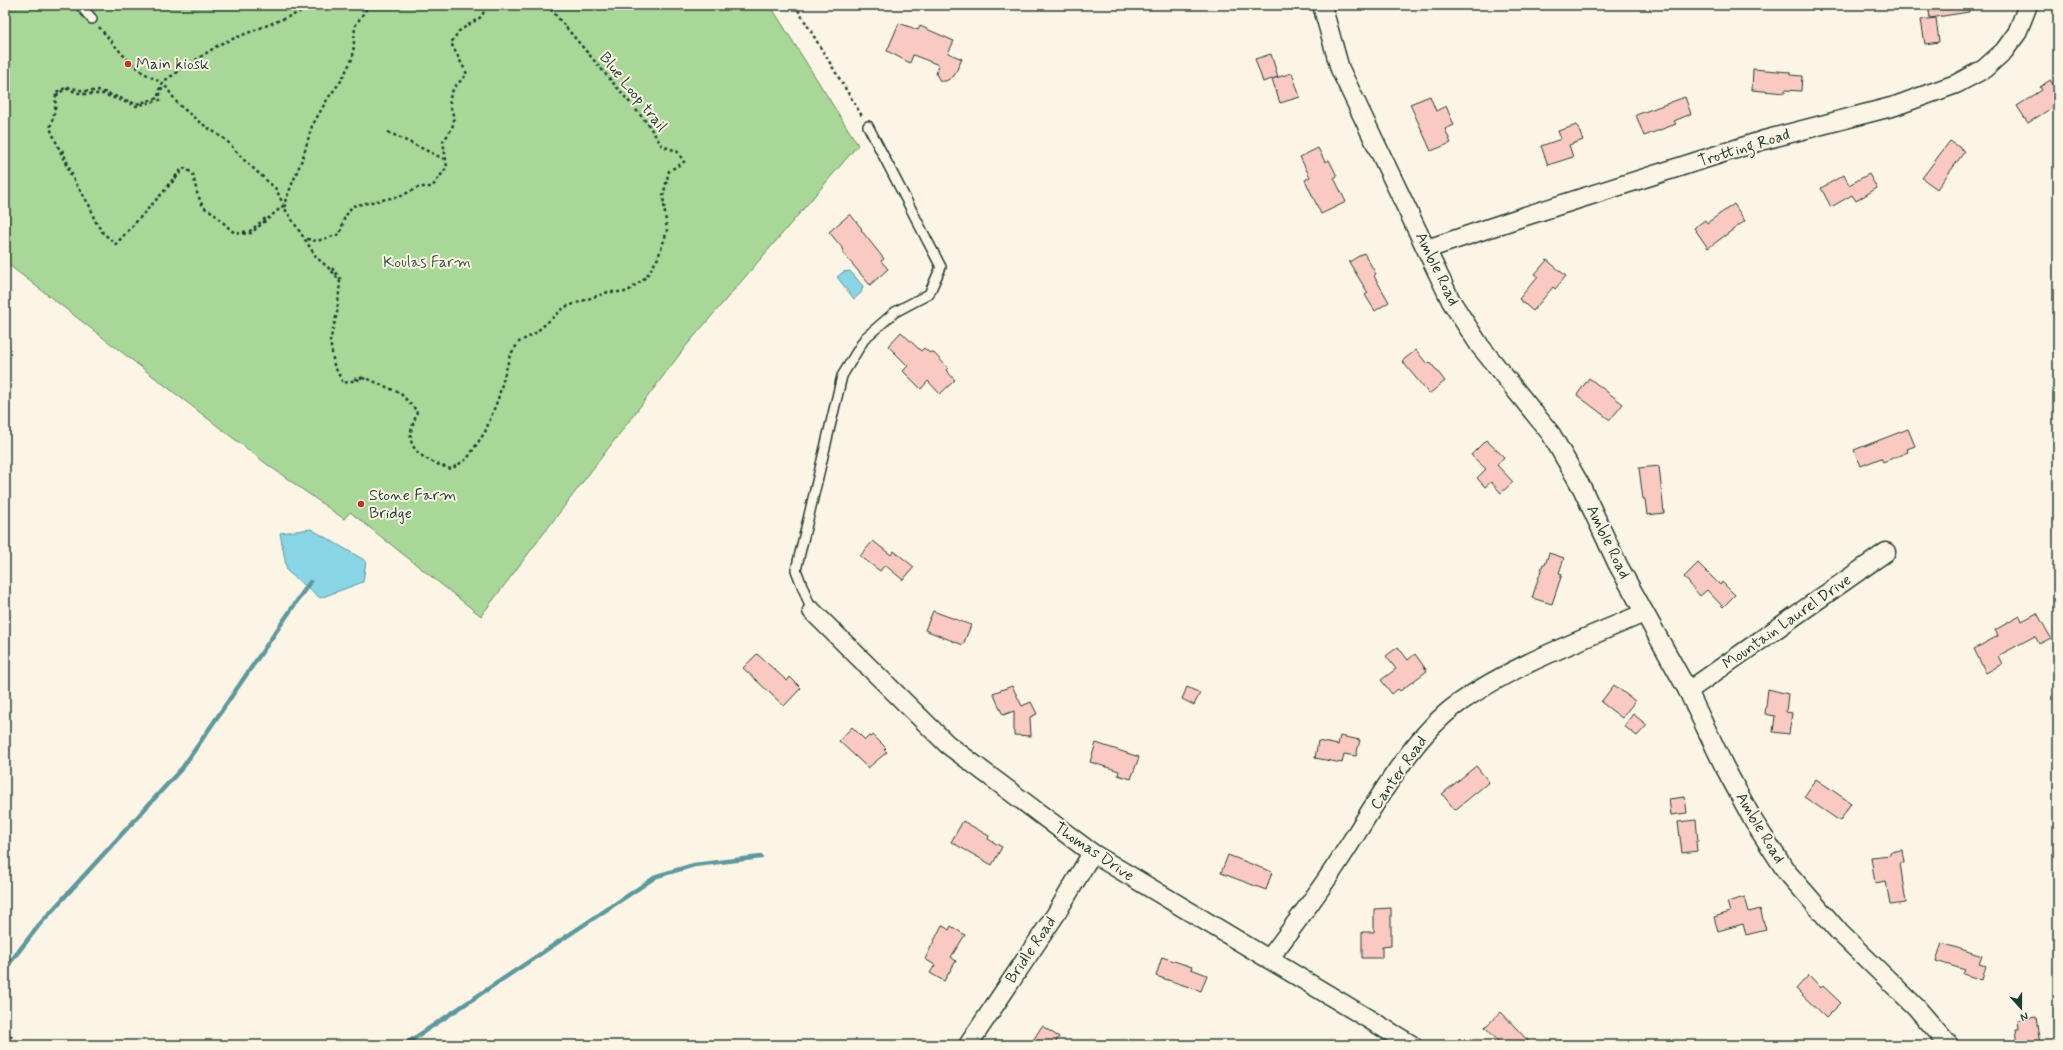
<svg xmlns="http://www.w3.org/2000/svg" width="2063" height="1050" font-family="Mynerve,sans-serif">
<style>
.green{fill:#a9d797;stroke:#648a66}
.water{fill:#87d5e5;stroke:#5d989e}
.lines{fill:none;stroke-linecap:round;stroke-linejoin:round}
.stream{stroke:#5d989e;stroke-width:4.5}
.building{fill:#facac2;stroke:#1f3d34}
.service-casing{stroke:#1f3d34;stroke-width:12}
.minor-casing{stroke:#1f3d34;stroke-width:21}
.path{stroke:#1f3d34;stroke-width:2.5;stroke-dasharray:3 3;stroke-linecap:butt}
.service{stroke:#fcf5e5;stroke-width:9}
.minor{stroke:#fcf5e5;stroke-width:18}
.poi-dot{fill:#c8321e;stroke:#fcf5e5;stroke-width:1.5}
.labels{text-anchor:middle;dominant-baseline:central;stroke-width:4;stroke-linejoin:round;paint-order:stroke}
.poi-label{font-size:16px;fill:#1f3d34;stroke:#fcf5e5;text-anchor:start}
.street-label{font-size:16px;fill:#1f3d34;stroke:#fcf5e5}
.park-label{font-size:16px;fill:#3b5c48;stroke:#fcf5e5}
</style>
<rect width="100%" height="100%" fill="#fcf5e5"/>
<filter id="ink" filterUnits="userSpaceOnUse"><feTurbulence type="fractalNoise" baseFrequency=".025" numOctaves="2"/><feDisplacementMap in="SourceGraphic" scale="8" xChannelSelector="R" yChannelSelector="G"/><feConvolveMatrix kernelMatrix="1 2 1 2 8 2 1 2 1" color-interpolation-filters="sRGB"/></filter>
<g filter="url(#ink)">
<polygon class="green" points="5,5 770,5 858,145 686,346 481,616 350,512 344,519 268,465 5,262"/>
<g class="water">
<polygon points="850,271 863,286 861,293 854,299 837,277 843,272"/>
<polygon points="311,529 366,561 363,582 320,598 287,571 280,533"/>
</g>
<g class="lines">
<g class="stream">
<polyline points="5,969 39,925 183,767 310,582"/>
<polyline points="404,1045 657,876 694,865 761,857"/>
</g>
</g>
<g class="building">
<polygon points="1928,5 1968,5 1969,12 1930,18"/>
<polygon points="1936,18 1939,42 1925,44 1921,20"/>
<polygon points="899,23 918,30 920,26 954,41 948,53 962,59 954,76 946,81 940,81 936,74 939,65 913,55 910,63 887,51"/>
<polygon points="1271,54 1278,77 1263,82 1255,59"/>
<polygon points="1753,69 1790,72 1790,75 1802,76 1801,91 1785,90 1785,93 1752,90"/>
<polygon points="1292,73 1300,97 1280,103 1272,79"/>
<polygon points="2050,80 2058,92 2058,104 2028,123 2017,106 2042,90 2040,87"/>
<polygon points="1430,96 1436,111 1446,106 1454,125 1445,129 1451,143 1431,151 1410,104"/>
<polygon points="1685,97 1691,114 1674,121 1676,124 1644,136 1636,115"/>
<polygon points="1577,125 1583,140 1569,145 1573,157 1548,165 1541,146 1561,139 1558,131"/>
<polygon points="1950,141 1965,151 1937,189 1922,178"/>
<polygon points="1318,148 1325,162 1329,160 1337,176 1334,178 1346,202 1321,214 1305,180 1310,177 1300,157"/>
<polygon points="1869,174 1877,188 1856,201 1852,195 1831,207 1821,188 1844,175 1849,185"/>
<polygon points="1734,204 1745,221 1708,248 1694,228 1705,220 1707,223"/>
<polygon points="850,214 862,229 861,230 884,259 881,261 888,269 870,285 842,252 844,250 829,232"/>
<polygon points="1364,253 1376,274 1374,276 1389,302 1375,311 1365,295 1368,293 1349,262"/>
<polygon points="1547,260 1566,276 1555,289 1553,287 1533,311 1519,299 1538,276 1535,274"/>
<polygon points="901,332 921,351 924,348 930,353 932,351 948,368 946,370 955,380 940,394 928,381 921,389 903,371 908,366 888,346"/>
<polygon points="1416,350 1427,364 1430,362 1445,381 1429,394 1402,361"/>
<polygon points="1589,378 1623,404 1610,420 1577,395"/>
<polygon points="1908,429 1915,446 1907,449 1908,452 1883,462 1881,458 1861,466 1854,450"/>
<polygon points="1486,440 1504,457 1497,465 1513,482 1501,493 1491,482 1485,487 1477,478 1486,469 1471,455"/>
<polygon points="1659,466 1664,513 1647,515 1645,499 1643,499 1639,468"/>
<polygon points="873,541 891,555 894,551 914,567 903,580 885,565 880,571 860,556"/>
<polygon points="1549,553 1564,558 1559,573 1562,574 1552,604 1532,598 1543,564 1545,565"/>
<polygon points="1698,563 1720,585 1722,582 1735,595 1723,607 1707,590 1700,596 1684,577"/>
<polygon points="933,611 971,625 963,645 925,630"/>
<polygon points="2037,613 2051,638 2039,644 2035,636 1998,656 2002,664 1986,673 1974,649 1998,636 1995,630 2020,616 2022,621"/>
<polygon points="1398,647 1408,660 1415,654 1427,671 1400,691 1398,689 1392,694 1381,680 1396,669 1386,656"/>
<polygon points="757,654 787,681 790,677 801,688 784,706 743,668"/>
<polygon points="1614,685 1635,701 1622,718 1601,702"/>
<polygon points="1012,686 1022,706 1031,702 1037,714 1030,717 1031,736 1014,735 1014,711 1003,715 993,693"/>
<polygon points="1187,687 1200,693 1194,705 1182,699"/>
<polygon points="1768,689 1788,694 1786,712 1792,713 1789,734 1773,732 1775,716 1765,714"/>
<polygon points="1633,714 1647,725 1637,736 1624,726"/>
<polygon points="852,727 865,740 869,736 871,737 873,735 886,748 884,750 887,752 868,768 839,741"/>
<polygon points="1340,736 1360,740 1356,756 1344,754 1342,763 1315,758 1318,741 1338,745"/>
<polygon points="1096,743 1139,757 1131,779 1118,775 1119,771 1090,762"/>
<polygon points="1476,766 1489,782 1455,810 1442,794"/>
<polygon points="1816,779 1851,803 1840,821 1804,797"/>
<polygon points="1685,797 1687,813 1671,815 1669,799"/>
<polygon points="1696,820 1698,841 1696,841 1697,851 1682,853 1678,822"/>
<polygon points="963,821 989,836 988,839 1002,847 992,865 951,842"/>
<polygon points="1902,850 1904,863 1900,863 1906,903 1890,905 1886,881 1875,883 1871,857 1890,855 1890,852"/>
<polygon points="1228,855 1272,872 1266,890 1221,873"/>
<polygon points="1745,897 1749,912 1760,909 1766,930 1746,935 1743,924 1718,931 1714,917 1730,912 1727,902"/>
<polygon points="1391,908 1391,946 1382,947 1382,958 1362,958 1362,932 1374,932 1374,909"/>
<polygon points="942,925 949,930 951,926 965,935 951,957 956,961 944,981 930,973 935,965 925,959"/>
<polygon points="1942,943 1982,956 1979,964 1986,966 1982,980 1963,974 1965,970 1936,961"/>
<polygon points="1162,957 1192,967 1191,969 1207,975 1201,991 1156,976"/>
<polygon points="1809,975 1821,988 1823,986 1841,1003 1826,1018 1796,989"/>
<polygon points="1501,1012 1532,1045 1502,1045 1485,1027"/>
<polygon points="2036,1017 2040,1045 2018,1045 2016,1029 2019,1029 2018,1020"/>
<polygon points="1042,1026 1059,1037 1054,1045 1030,1045"/>
</g>
<g class="lines">
<defs>
<g id="service">
<polyline points="80,5 92,19"/>
<polyline points="812,611 796,570 842,376 865,338 895,312 929,294 941,267 868,126"/>
</g>
<g id="minor">
<polyline points="1322,5 1340,69 1451,301 1480,346 1551,434 1582,488 1618,565 1688,691 1724,766 1754,822 1786,871 1840,933 1916,1007 1949,1045"/>
<polyline points="1427,249 1519,218 1764,140 1895,106 1956,84 1984,69 2004,51 2017,33 2028,5"/>
<polyline points="812,611 947,744 1092,853 1412,1045"/>
<polyline points="1688,691 1886,552"/>
<path d="M1269,959C1295,924 1321,890 1344,853C1376,804 1411,737 1459,703C1514,664 1583,640 1644,613"/>
<polyline points="968,1045 1056,914 1092,853"/>
</g>
</defs>
<use href="#service" class="service-casing"/>
<use href="#minor" class="minor-casing"/>
<g class="path">
<path d="M318,5L220,44L164,81L159,90L158,98L136,104L101,91H84L68,87L56,92L55,110L50,128L70,174L91,208L94,219L103,233L116,244L185,168L193,174L197,193L203,207L212,212L232,231L241,234L251,233L283,206L317,258L331,270L340,282L337,313L330,341L334,365L343,383L366,378L400,393L417,411C416,418 412,425 411,432C407,454 435,464 451,469L467,459L485,432L498,399L510,355L519,342L534,334L565,307L608,292H627L646,277L658,258L667,231L663,196L669,171L684,162L677,151L662,146L648,124L547,5"/>
<polyline points="795,5 862,116"/>
<polyline points="99,27 123,55 142,72 164,84 178,104 198,121 226,140 243,159 276,189 283,204"/>
<polyline points="57,96 58,93 67,89 82,94 103,94 136,106 160,100 160,92 163,86"/>
<polyline points="388,132 444,159"/>
<polyline points="62,150 73,176"/>
<polyline points="167,186 181,170"/>
<polyline points="286,207 284,204 303,157 312,126 328,98 341,81 353,57 355,26 369,5"/>
<polyline points="243,232 250,231 267,217"/>
<path d="M307,239L317,241L340,234L344,219L352,206L401,196L419,187H432L447,167L443,141C466,115 443,111 452,92C455,85 462,80 467,74L451,43L459,31L481,17L488,5"/>
<polyline points="332,268 341,280 341,283"/>
<polyline points="354,379 365,377"/>
<polyline points="5,1032 15,1039"/>
</g>
<use href="#service" class="service"/>
<use href="#minor" class="minor"/>
</g>
</g>
<g class="poi-dot">
<circle cx="128" cy="64" r="4"/>
<circle cx="361" cy="504" r="4"/>
</g>
<g class="labels">
<g class="poi-label">
<text x="136" y="64">Main kiosk</text>
<text x="369" y="495">Stone Farm<tspan x="369" dy="18">Bridge</tspan></text>
</g>
<g class="street-label">
<text transform="translate(633 92) rotate(51)">Blue Loop trail</text>
<text transform="translate(1744 148) rotate(-17)">Trotting Road</text>
<text transform="translate(1437 269) rotate(64)">Amble Road</text>
<text transform="translate(1608 542) rotate(64)">Amble Road</text>
<text transform="translate(1787 622) rotate(-35)">Mountain Laurel Drive</text>
<text transform="translate(1399 773) rotate(-55)">Canter Road</text>
<text transform="translate(1760 828) rotate(59)">Amble Road</text>
<text transform="translate(1094 852) rotate(34)">Thomas Drive</text>
<text transform="translate(1031 950) rotate(-56)">Bridle Road</text>
</g>
<g class="park-label">
<text x="427" y="262">Koulas Farm</text>
</g>
</g>
<rect width="2063" height="1050" fill="none" stroke="#fcf5e5" stroke-width="20"/>
<rect x="10" y="10" width="2043" height="1030" fill="none" stroke="#1f3d34" stroke-width="1.5" filter="url(#ink)"/>
<g transform="translate(2021 1008) rotate(159)" stroke="#fcf5e5" stroke-width="3" paint-order="stroke">
<path d="M0-3L7 15L0 10L-7 15Z" fill="#1f3d34"/>
<text y="-6" font-size="11" font-weight="bold" text-anchor="middle" fill="#1f3d34">N</text>
</g>
</svg>
